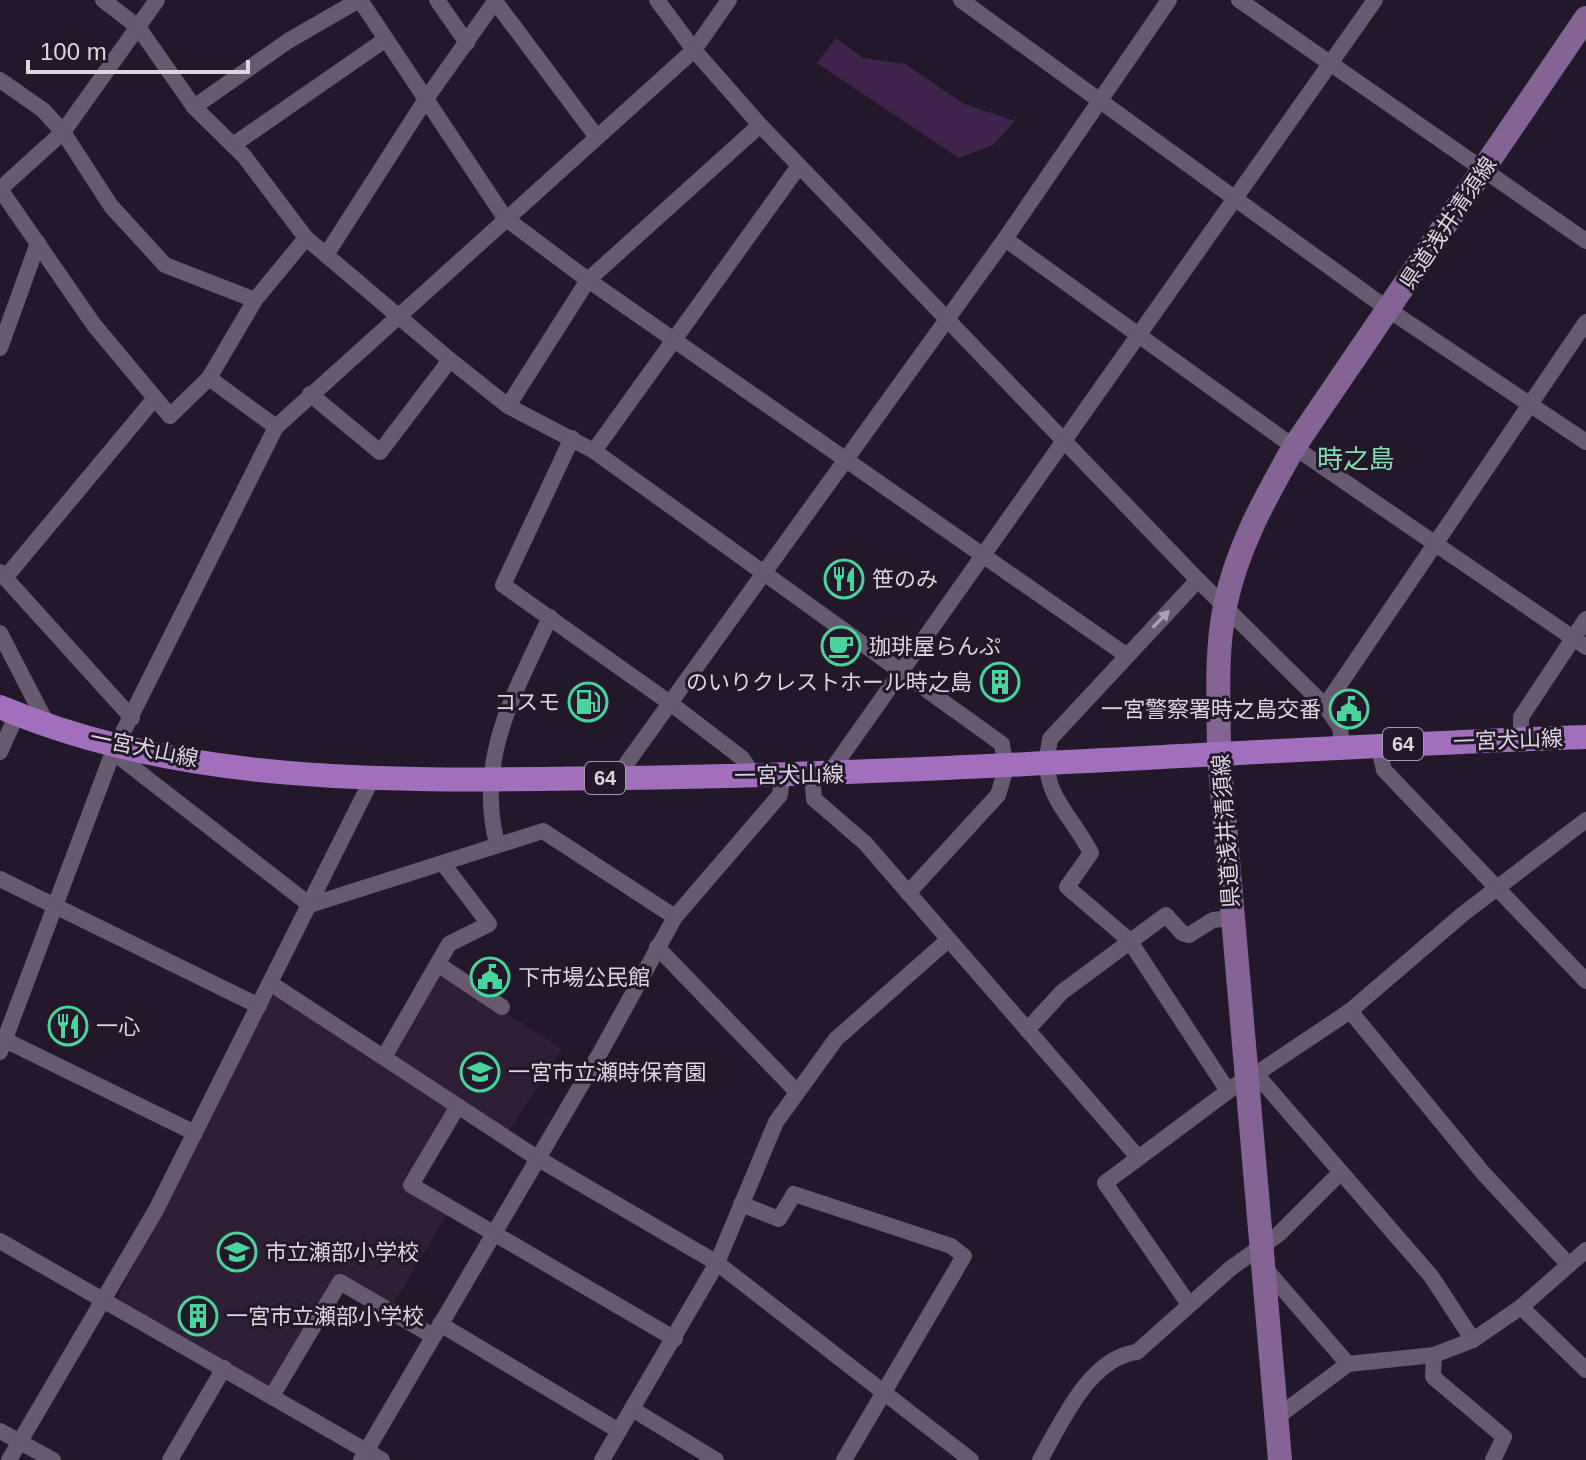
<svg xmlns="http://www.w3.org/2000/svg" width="1586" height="1460" font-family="Helvetica,'Noto Sans JP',sans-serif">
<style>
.built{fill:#2e1f36}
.green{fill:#40244e}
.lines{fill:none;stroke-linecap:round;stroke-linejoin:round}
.street{stroke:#67596f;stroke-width:16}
.secondary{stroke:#846495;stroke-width:24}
.primary{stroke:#a16fbb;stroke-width:24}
.oneway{fill:#ada3b3}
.labels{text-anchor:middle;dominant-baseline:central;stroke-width:6;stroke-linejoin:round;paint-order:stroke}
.shield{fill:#23172a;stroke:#a49baa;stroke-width:2}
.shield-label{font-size:20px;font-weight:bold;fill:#dcd4e1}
.street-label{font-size:22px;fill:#dcd4e1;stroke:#23172a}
.poi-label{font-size:22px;fill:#dcd4e1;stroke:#23172a;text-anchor:start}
.quarter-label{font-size:26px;fill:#87dcb4;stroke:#23172a}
</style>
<rect width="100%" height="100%" fill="#23172a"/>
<g class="built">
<polygon points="438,974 445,974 562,1049 509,1131 393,1057"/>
<polygon points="279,996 458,1106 411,1185 451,1208 392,1305 339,1278 267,1388 120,1303 119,1294 272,997"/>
</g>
<polygon class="green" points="836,38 863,58 905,64 964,104 1015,121 993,145 959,158 817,63"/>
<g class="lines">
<g class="street">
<polyline points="103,0 138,27 194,107 244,156 306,238 450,360 508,406 594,451 1002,744 1006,768 998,795 908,893"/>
<polyline points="360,0 505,218 588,280 1126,655"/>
<polyline points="437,0 467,43"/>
<polyline points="494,0 596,136"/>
<polyline points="657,0 694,50 760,125 1198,580 1325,706 1340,727 1342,747"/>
<polyline points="961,0 1389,310 1586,442"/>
<polyline points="1239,0 1586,241"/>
<polyline points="0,80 43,110 63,132 111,206 165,265 255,300"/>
<polyline points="194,107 288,41 359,0"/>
<polyline points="233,145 386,39"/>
<polyline points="0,189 94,325 170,416 209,378 255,300 306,238"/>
<polyline points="0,189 63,132 157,0"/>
<polyline points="1005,239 1294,447 1586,647"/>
<polyline points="326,255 426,99 496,0"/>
<polyline points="0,348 38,243"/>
<polyline points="209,378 276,427"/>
<polyline points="310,394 380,452 450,360"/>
<polyline points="508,406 588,280 760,125"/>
<polyline points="572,438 503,585 670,703 742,758 754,776"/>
<polyline points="594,451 799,166"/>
<polyline points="0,572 132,718"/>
<polyline points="5,578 155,398"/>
<path d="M1198,580L1050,739C1038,794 1067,807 1091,853L1067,887L1129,940L1228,1091"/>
<polyline points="0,633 47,724"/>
<polyline points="1325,706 1586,322"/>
<polyline points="1521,739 1521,717 1586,619"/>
<polyline points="1378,745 1384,770 1586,981"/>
<polyline points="0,752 17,714"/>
<polyline points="113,752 310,905 543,831 675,917"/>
<polyline points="812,775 814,799 865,843 1137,1156"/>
<polyline points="828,775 1375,0"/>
<polyline points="616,778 1005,239 1169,0"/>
<path d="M497,844C475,758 515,693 550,617"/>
<polyline points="0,879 259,1006"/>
<polyline points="657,947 797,1092"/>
<polyline points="439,965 502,1007"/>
<polyline points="270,983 537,1158 717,1263 971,1460"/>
<polyline points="1350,1011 1484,1174 1569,1265"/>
<polyline points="1027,1030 1062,992 1166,915 1182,933 1189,935 1213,920 1232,918"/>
<polyline points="5,1040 195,1133"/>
<polyline points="0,1052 113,752 276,427 694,50 729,0"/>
<polyline points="384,1057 449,944 489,924 444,865"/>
<polyline points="1256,1074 1350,1011 1463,914 1586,820"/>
<polyline points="458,1106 411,1185 675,1339"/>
<polyline points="741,1204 779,1219 794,1194 951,1246 964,1256 844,1460"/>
<polyline points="0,1241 382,1460"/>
<polyline points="1263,1266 1348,1364"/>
<polyline points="1188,1303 1105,1183 1247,1077 1256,1074 1431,1276 1473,1340"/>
<polyline points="1521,1307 1586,1370"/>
<polyline points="440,1324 619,1431"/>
<polyline points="1434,1355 1433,1377 1504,1437 1493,1460"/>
<polyline points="272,1396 340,1282 433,1336"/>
<polyline points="632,1409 716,1460"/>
<polyline points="1277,1417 1348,1364 1434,1355 1473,1340 1521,1307 1586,1250"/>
<polyline points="0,1431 53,1460"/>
<polyline points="9,1460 156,1210 373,777"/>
<polyline points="170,1460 224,1368"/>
<polyline points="361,1460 600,1053 675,917 780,795 782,777"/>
<polyline points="602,1460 717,1263 776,1122 836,1039 948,940"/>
<path d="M1040,1460C1062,1422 1089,1358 1137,1352L1231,1268L1279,1234L1341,1172"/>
</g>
<path class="secondary" d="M1280,1460L1219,756C1219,706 1215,655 1225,606C1237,548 1265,498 1294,447L1586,18"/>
<path class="primary" d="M0,707C195,790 417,780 625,778C946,774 1265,748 1586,737"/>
</g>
<defs><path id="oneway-solid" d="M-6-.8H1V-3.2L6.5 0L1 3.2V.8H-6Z" transform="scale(2)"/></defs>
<use class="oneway" href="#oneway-solid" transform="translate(1161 619) rotate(-46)"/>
<defs>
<symbol id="restaurant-ring" viewBox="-11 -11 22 22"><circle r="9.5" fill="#23172a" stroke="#49d49d" stroke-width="1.5"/><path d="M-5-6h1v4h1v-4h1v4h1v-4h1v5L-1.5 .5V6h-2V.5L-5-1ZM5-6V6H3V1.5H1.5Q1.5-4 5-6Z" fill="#49d49d"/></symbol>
<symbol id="cafe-ring" viewBox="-11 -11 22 22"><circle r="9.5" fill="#23172a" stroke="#49d49d" stroke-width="1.5"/><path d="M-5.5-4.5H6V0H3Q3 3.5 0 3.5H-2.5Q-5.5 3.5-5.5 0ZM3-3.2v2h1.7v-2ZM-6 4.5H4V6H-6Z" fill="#49d49d"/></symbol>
<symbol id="building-ring" viewBox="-11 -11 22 22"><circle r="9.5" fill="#23172a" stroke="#49d49d" stroke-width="1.5"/><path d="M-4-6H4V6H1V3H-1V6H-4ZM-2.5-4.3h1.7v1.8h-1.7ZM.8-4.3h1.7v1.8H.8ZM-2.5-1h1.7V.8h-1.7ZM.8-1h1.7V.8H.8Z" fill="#49d49d"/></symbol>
<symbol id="fuel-ring" viewBox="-11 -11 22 22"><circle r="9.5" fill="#23172a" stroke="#49d49d" stroke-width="1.5"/><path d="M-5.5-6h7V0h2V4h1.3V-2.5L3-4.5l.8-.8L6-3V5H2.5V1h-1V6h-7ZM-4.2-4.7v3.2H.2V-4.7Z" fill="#49d49d"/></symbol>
<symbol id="civic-ring" viewBox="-11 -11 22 22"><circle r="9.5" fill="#23172a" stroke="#49d49d" stroke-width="1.5"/><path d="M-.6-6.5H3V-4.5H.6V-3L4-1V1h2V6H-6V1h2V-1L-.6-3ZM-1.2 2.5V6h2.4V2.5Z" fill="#49d49d"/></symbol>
<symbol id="school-ring" viewBox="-11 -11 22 22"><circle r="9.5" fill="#23172a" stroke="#49d49d" stroke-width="1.5"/><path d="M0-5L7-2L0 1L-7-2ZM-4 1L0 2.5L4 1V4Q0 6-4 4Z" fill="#49d49d"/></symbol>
</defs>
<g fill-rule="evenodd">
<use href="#restaurant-ring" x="822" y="557" width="44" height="44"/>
<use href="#cafe-ring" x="819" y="624" width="44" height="44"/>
<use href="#building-ring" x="978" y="660" width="44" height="44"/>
<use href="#fuel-ring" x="566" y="680" width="44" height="44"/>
<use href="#civic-ring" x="1327" y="687" width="44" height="44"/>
<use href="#civic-ring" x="468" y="955" width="44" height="44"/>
<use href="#restaurant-ring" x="46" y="1004" width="44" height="44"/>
<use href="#school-ring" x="458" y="1050" width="44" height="44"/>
<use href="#school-ring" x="215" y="1230" width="44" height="44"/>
<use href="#building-ring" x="176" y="1294" width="44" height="44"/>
</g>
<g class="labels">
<g class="shield">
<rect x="1383" y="728" width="40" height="32" rx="6"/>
<rect x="585" y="762" width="40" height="32" rx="6"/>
</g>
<g class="shield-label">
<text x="1403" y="744">64</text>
<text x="605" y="778">64</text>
</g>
<g class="street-label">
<text transform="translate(1448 223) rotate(-56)">県道浅井清須線</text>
<text transform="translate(1508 740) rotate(-2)">一宮犬山線</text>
<text transform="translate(144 748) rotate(12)">一宮犬山線</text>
<text transform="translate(789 775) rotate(-1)">一宮犬山線</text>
<text transform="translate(1226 831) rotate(-94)">県道浅井清須線</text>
</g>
<g class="poi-label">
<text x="872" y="579">笹のみ</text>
<text x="869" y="646">珈琲屋らんぷ</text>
<text x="972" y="682" text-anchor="end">のいりクレストホール時之島</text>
<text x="560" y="702" text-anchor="end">コスモ</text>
<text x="1321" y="709" text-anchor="end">一宮警察署時之島交番</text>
<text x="518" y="977">下市場公民館</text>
<text x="96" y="1026">一心</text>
<text x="508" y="1072">一宮市立瀬時保育園</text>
<text x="265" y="1252">市立瀬部小学校</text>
<text x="226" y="1316">一宮市立瀬部小学校</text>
</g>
<g class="quarter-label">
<text x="1356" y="459">時之島</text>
</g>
</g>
<path d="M28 60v12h220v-12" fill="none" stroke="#dcd4e1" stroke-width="4"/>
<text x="40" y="60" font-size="24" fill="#dcd4e1" stroke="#23172a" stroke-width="6" paint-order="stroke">100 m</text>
</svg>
